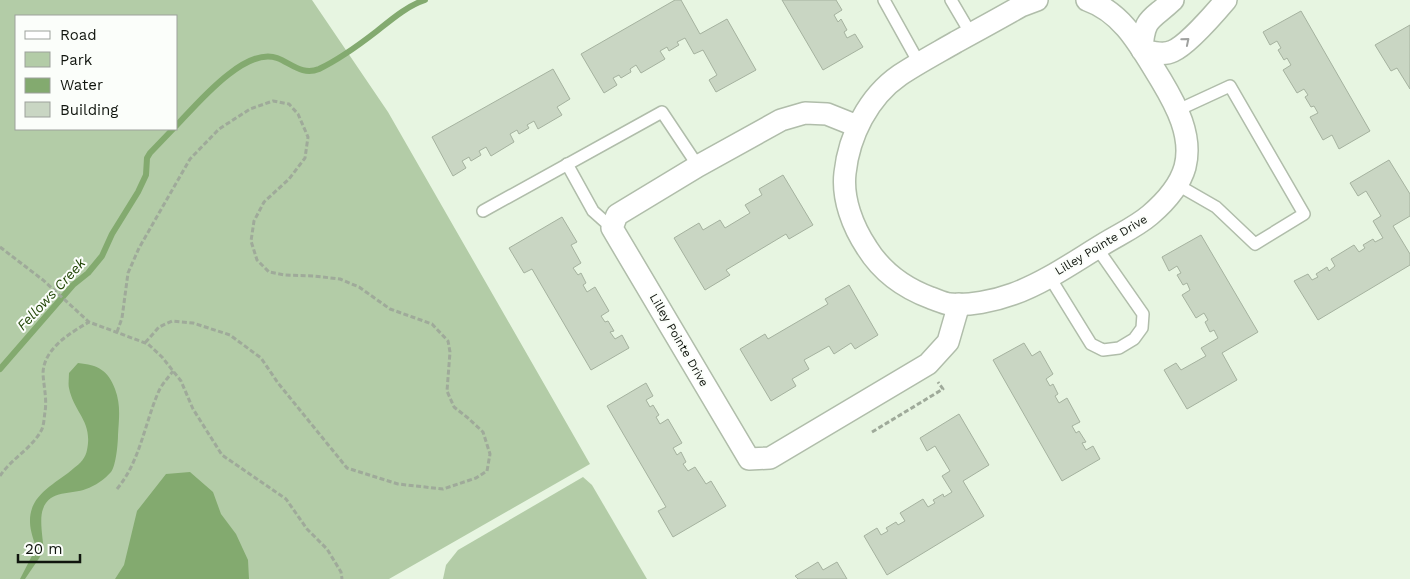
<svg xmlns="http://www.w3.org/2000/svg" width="1410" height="579" font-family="'Work Sans',sans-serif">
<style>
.green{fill:#b3cca7;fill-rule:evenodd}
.water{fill:#83aa6f}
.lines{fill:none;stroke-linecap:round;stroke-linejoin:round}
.stream{stroke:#83aa6f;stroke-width:6}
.building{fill:#c9d6c3;stroke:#a5b29f}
.service-casing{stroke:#b0bdaa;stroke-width:14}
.minor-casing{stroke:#b0bdaa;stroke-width:24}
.path{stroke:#9faa9a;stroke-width:3;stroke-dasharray:5 2.5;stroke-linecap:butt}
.service{stroke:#fff;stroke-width:11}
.minor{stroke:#fff;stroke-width:21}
.oneway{stroke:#9fa19f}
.labels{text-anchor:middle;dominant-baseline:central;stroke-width:4;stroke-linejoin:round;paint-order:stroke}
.street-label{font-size:12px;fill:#10150e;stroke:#fbfefa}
.water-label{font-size:14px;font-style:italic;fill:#244809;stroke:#fbfefa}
</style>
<rect width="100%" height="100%" fill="#e7f5e1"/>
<g class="green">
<path d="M0,0H312L388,112L590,464L389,579H0ZM16,16H176V129H16Z"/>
<polygon points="583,477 592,485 647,579 443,579 446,565 458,550"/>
</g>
<g class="water">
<path d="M78,363C98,365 108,370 115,389C121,405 119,418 118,435C118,443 116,466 111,472C105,479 95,486 86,489C72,495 50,489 43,509C39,519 43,540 44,551L25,579H20L36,548C34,540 30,531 30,522C29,494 56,484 74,468C80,464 86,457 87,450C93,421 74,413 69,388C68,384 69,378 69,373Z"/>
<polygon points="190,472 213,492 221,514 236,534 248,560 249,579 115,579 124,565 137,511 166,474"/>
</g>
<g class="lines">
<g class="stream">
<path d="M176,126C196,105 245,46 277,58C291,63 302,76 319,69C340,59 359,45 377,31C392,19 407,6 425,0"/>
<polyline points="0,369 73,285 88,273 102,256 112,234 138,192 146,175 147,158 150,153 173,129"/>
</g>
</g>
<g class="building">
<polygon points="675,0 681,0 700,34 727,19 756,70 716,92 709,80 717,75 703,50 694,54 685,38 677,42 679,45 669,51 667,47 660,51 665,59 641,73 636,65 630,69 631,72 621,78 619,75 613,78 617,85 604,93 581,54"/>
<polygon points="782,0 836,0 842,10 834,15 838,22 841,19 847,30 844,32 847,38 855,34 863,47 823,70"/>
<polygon points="1301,11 1370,131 1339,149 1332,135 1323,140 1310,117 1318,113 1314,106 1311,107 1305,97 1308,95 1304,89 1297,93 1283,70 1291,65 1287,58 1284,60 1278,50 1281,48 1277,41 1270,45 1263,32"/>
<polygon points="1410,25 1410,89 1397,68 1391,71 1375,45"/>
<polygon points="553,69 570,99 557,107 562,115 538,129 534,121 527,125 529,128 519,134 517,130 510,134 514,142 491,156 486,147 479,151 481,155 471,161 469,157 462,161 466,168 453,176 432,137"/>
<polygon points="1389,160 1410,194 1410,216 1393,226 1410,254 1410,265 1318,320 1294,281 1308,274 1312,280 1318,277 1316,274 1327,267 1329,271 1335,266 1331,259 1354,245 1359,252 1365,248 1363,245 1373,239 1375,242 1383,238 1373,221 1381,216 1366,191 1358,196 1350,183"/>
<polygon points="783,175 813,225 789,239 786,234 726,270 730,275 705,290 674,238 699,223 703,230 720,220 725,228 750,213 745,205 762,195 759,189"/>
<polygon points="562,217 577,242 571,245 581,263 573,268 578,275 581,273 586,283 583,285 587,292 595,287 609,311 601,316 605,322 608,321 614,331 610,332 615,339 622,335 629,348 591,370 532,269 524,273 509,248"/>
<polygon points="1201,235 1258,332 1222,353 1237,380 1187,409 1164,370 1176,363 1181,370 1206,356 1201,348 1218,338 1214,330 1210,332 1205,322 1208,320 1204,313 1196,318 1182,295 1190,290 1187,283 1183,285 1177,275 1181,273 1177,266 1169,271 1162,257"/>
<polygon points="849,285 878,335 855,349 851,343 834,354 829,346 804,360 809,369 792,379 796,386 771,401 740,349 765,334 768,339 828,304 825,299"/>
<polygon points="1024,343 1032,356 1040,351 1053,374 1046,379 1050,386 1053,384 1058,394 1055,396 1059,403 1067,398 1080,422 1072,426 1076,433 1079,431 1086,442 1082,443 1086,450 1093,446 1100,459 1062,481 993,360"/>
<polygon points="646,383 653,396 646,400 650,407 653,405 659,415 656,417 660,424 668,419 682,443 673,448 677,455 681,452 686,462 683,464 688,471 695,467 706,484 711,481 726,506 673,537 658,511 666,507 607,406"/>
<polygon points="959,414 989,465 963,481 984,516 887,575 864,536 877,528 881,535 888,531 886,528 896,522 898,525 905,521 900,513 923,499 928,507 935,503 933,500 943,494 944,497 952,492 942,476 950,471 935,446 927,451 920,438"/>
<polygon points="818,562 823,570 837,562 847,579 798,579 795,576"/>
</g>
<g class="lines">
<defs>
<g id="service">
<polyline points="884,0 919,63"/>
<polyline points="951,0 971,34"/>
<polyline points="567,164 593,211 612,228"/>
<polyline points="1176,184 1216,207 1255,244 1304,214 1230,86 1178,110"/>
<polyline points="483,211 662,112 698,166"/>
<polyline points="1049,276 1091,344 1103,350 1119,348 1134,339 1142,328 1143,314 1097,248"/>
</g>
<g id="minor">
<path d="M1037,0L1021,6C1000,18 978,30 956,42C937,53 918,63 900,75C868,97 849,136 845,173C842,199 853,227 867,248C882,272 904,288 931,298C937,300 943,303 949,304C969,306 994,301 1013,294C1044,283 1074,262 1102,245C1118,235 1136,227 1150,215C1164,203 1180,185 1185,167C1193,136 1176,105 1161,80C1141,48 1124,13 1087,0"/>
<path d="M1173,0C1151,21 1144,16 1142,50C1152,52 1163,56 1173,51C1187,45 1215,13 1226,0"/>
<polyline points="857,126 827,114 805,113 781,120 698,166 617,215 612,228 749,459 770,458 928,364 948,342 959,304"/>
</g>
</defs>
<use href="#service" class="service-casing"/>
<use href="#minor" class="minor-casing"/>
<g class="path">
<polyline points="0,247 43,280 89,322 148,344 162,357 181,381 193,409 222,455 286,499 307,529 327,549 341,572 342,579"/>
<polyline points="117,332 122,318 128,273 139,248 190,159 219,129 250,109 273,101 289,104 298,114 308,137 305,158 289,179 264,202 254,221 251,241 257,260 269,272 285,275 314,276 340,279 359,287 390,309 432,324 448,341 450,352 447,391 454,407 468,418 483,432 490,454 487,471 476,478 443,489 398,484 347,468 278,383 261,358 230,335 193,323 172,321 159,327 145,343"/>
<polyline points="872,432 943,389 938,382"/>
<path d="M0,476C11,459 31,449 41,431C44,426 44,418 45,412C47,399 44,388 43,374C43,349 70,333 89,322"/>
<path d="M117,489C140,461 144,426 158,393C161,385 168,378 173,371"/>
</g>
<use href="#service" class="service"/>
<use href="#minor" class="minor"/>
</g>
<defs><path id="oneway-chevron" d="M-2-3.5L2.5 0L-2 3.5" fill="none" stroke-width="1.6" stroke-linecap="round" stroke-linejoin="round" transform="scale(1.25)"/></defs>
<use class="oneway" href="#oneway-chevron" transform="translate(1186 41) rotate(-40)"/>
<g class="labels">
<g class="street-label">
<text transform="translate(1101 245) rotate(-31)">Lilley Pointe Drive</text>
<text transform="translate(679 340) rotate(60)">Lilley Pointe Drive</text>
</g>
<g class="water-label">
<text transform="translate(51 294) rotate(-47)">Fellows Creek</text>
</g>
</g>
<rect x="15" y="15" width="162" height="115" fill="#fbfefa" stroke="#9da19c"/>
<rect x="25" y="31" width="25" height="8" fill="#ffffff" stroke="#9da19c"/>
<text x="60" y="40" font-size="15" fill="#10150e">Road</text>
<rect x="25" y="52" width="25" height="15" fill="#b3cca7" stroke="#9da19c"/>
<text x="60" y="65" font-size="15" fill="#10150e">Park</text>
<rect x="25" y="78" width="25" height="15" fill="#83aa6f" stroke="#9da19c"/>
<text x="60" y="90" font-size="15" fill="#10150e">Water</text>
<rect x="25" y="102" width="25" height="15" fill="#c9d6c3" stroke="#9da19c"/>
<text x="60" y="115" font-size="15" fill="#10150e">Building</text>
<path d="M18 554v8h62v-8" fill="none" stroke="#10150e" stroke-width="2.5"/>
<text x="25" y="554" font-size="15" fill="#10150e" stroke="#fbfefa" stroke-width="4" paint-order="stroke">20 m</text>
</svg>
